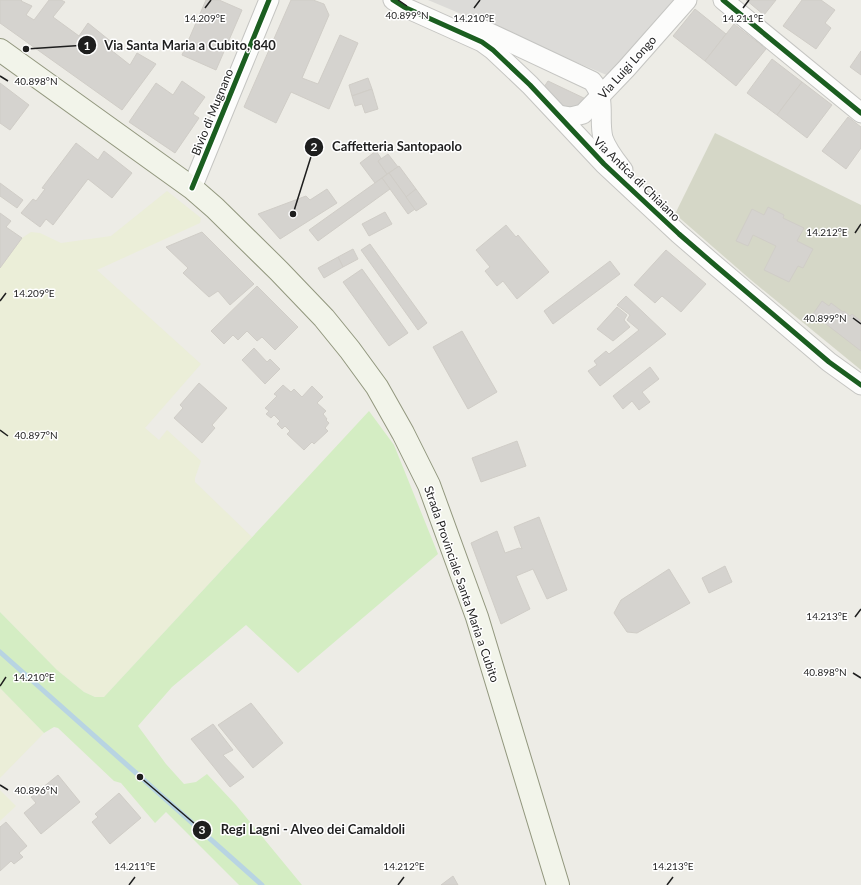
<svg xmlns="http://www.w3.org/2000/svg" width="861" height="885" font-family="Lato,sans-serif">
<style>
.residential{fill:#dcdbd8}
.construction{fill:#d5d7c7}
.farmland{fill:#ebeed8}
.grass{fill:#d4edc3}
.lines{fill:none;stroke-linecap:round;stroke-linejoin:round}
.stream{stroke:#b8d4e2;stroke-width:5}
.building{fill:#d5d3cf;stroke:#d0cdc7}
.street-casing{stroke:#c5c5c2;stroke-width:21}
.secondary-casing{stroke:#92977e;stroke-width:24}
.street{stroke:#fcfcfb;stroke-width:19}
.secondary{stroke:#f2f4ea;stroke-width:22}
.cycleway-casing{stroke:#fff;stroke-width:8}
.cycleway{stroke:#1b5e20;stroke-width:5}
.ticks{fill:none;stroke:#1e1e1e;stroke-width:1.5}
.labels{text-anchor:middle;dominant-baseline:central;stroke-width:3;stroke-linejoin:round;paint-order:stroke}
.street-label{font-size:12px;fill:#1e1e1e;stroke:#fff}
.ticks-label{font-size:10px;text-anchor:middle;fill:#1e1e1e;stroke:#fff;stroke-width:3;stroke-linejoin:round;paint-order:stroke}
.leader{fill:none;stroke:#1e1e1e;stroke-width:1.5}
.callout-dot{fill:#1e1e1e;stroke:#fff;stroke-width:1.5}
.mark-label{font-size:12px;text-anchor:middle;font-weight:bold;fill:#fff}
.callout-label{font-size:13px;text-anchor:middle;font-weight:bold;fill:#1e1e1e;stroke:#fff;stroke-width:3;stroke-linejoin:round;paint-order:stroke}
</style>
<rect width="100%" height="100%" fill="#edece6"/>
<polygon class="residential" points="428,0 678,0 609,76"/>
<polygon class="construction" points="715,133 861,205 861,370 751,280 675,214"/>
<g class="farmland">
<polygon points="167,191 201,218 200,223 97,270 201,364 145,428 159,440 167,430 201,461 195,478 195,482 252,537 104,697 95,697 84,692 57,670 0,612 0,268 22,238 31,232 40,233 61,243 111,236"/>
<polygon points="0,688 44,733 0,778"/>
<polygon points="0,790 16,806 0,821"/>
</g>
<polygon class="grass" points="369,411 394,445 438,554 298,673 246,625 172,687 138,726 166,764 184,784 196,782 207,774 236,805 302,885 239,885 166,812 155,823 121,783 114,781 58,728 54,727 44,733 0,688 0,612 57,670 84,692 95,697 104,697"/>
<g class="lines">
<polyline class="stream" points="0,652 262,885"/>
</g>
<g class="building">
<polygon points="0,0 22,0 21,1 32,6 26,15 34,20 49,0 61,0 65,2 53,17 79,36 88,23 114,44 111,50 130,65 137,53 156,64 122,110 0,23"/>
<polygon points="206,0 219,0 242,10 216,70 182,55"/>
<polygon points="291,0 313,0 324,4 329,15 302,78 318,84 340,35 358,43 329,109 291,92 276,123 244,107"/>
<polygon points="746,0 776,0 764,15"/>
<polygon points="802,0 821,0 835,10 825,23 831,28 816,49 783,26"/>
<polygon points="695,9 726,34 705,61 673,36"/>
<polygon points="734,24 766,49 736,86 705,61"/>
<polygon points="861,51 861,75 850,67"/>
<polygon points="772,59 802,82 777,115 747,93"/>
<polygon points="368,78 372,89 352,96 349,85"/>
<polygon points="182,81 205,97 193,114 199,118 175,153 129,122 156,83 173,95"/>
<polygon points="548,81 588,100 568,111 542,90"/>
<polygon points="802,82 832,105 807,138 777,115"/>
<polygon points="0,83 29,105 10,130 0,123"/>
<polygon points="372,89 378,109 365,113 362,104 355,106 352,96"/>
<polygon points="848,117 861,127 861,148 846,169 822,151"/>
<polygon points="76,143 98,160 104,151 132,173 112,198 88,179 53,225 46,219 40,227 21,213 33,199 36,201 45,189 42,188"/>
<polygon points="376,151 381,158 378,161 387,174 375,183 360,163"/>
<polygon points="388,154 398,167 387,174 378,161"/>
<polygon points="399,166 416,189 406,197 389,173"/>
<polygon points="389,173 415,209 408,214 382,178"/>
<polygon points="382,178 390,189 318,241 309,230"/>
<polygon points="0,183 23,200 17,208 0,196"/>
<polygon points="327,189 337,203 280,239 258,214 306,196 310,200"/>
<polygon points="416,189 427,204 416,211 406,197"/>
<polygon points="768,207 784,215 783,218 804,228 797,241 813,249 803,268 798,266 789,282 764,270 776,246 753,235 748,246 736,241 752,209 764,215"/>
<polygon points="385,212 392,224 369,236 362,224"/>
<polygon points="0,213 11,221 6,227 22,238 0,268"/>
<polygon points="506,225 516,237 518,235 549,272 517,299 503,281 497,286 485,271 490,267 476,250"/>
<polygon points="202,232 254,284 230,305 218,291 209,297 183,273 188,268 166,247"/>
<polygon points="370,244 427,323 418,330 361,250"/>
<polygon points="353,249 358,259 343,267 338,257"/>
<polygon points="666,250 706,284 681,312 662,296 655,303 634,285"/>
<polygon points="338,257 343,267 324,278 318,268"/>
<polygon points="610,261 620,274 553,324 544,311"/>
<polygon points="362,269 408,333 389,346 343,282"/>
<polygon points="257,286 298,327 275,350 262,337 257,341 247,331 238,340 233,335 224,344 211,331"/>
<polygon points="626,296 666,334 600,386 588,371 597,365 594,361 606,351 609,354 639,330 627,320 630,315 617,305"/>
<polygon points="822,301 829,306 831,303 843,312 844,311 850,316 852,314 861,321 861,351 813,314"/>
<polygon points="617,307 627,315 624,320 630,327 613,341 597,329"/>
<polygon points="462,331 497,392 468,409 433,347"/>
<polygon points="254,348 267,362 270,359 280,369 265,384 242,360"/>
<polygon points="650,367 659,379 642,392 650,402 639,410 632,401 623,409 613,396"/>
<polygon points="199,383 227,408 212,425 215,428 202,443 174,418 183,408 180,405"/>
<polygon points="283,385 291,392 294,389 302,397 312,386 323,397 317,403 326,411 323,414 327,419 326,420 329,423 325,428 328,431 314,444 312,442 304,450 287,434 290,431 285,426 282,429 277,424 280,421 274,415 271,418 266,414 269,411 265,408 277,396 274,394"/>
<polygon points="517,441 526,466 481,482 472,458"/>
<polygon points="539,517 567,590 547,599 533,569 516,576 530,609 501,624 471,543 497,531 505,553 519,548 522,549 514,527"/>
<polygon points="725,566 732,582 709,593 702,578"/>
<polygon points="669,569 690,603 637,633 627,632 614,613 621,600"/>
<polygon points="251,703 283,743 253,768 218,725"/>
<polygon points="213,724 233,750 223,755 244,777 230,787 191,739"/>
<polygon points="58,775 80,802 41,834 24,813 36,803 31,797"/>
<polygon points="119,793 141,818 110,844 92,822 98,817 95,814"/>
<polygon points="6,822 27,846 19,853 23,857 14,864 11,861 0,871 0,827"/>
<polygon points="453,876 458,885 441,885"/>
</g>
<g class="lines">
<defs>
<g id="street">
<polyline points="393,0 404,7 482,42 493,50 530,85 604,164 679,234 716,266 829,362 861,385"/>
<polyline points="723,0 861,113"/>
<path d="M473,25L592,81C607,98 598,118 603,138C607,150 616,161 623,170"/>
<polyline points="559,115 571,117 583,114 626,69 687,0"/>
<polyline points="192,188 269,0"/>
</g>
<polyline id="secondary" points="0,50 192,188 215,208 279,271 324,318 350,350 377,387 403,433 429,485 477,617 558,885"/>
</defs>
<use href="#street" class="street-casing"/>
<use href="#secondary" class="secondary-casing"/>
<use href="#street" class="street"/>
<use href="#secondary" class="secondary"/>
<defs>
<g id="cycleway">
<polyline points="393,0 404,7 482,42 493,50 530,85 604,164 679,234 716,266 829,362 861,385"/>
<polyline points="723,0 861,113"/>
<polyline points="192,188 269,0"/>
</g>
</defs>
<use href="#cycleway" class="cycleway-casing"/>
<use href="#cycleway" class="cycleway"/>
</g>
<path class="ticks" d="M398,0L407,6M205,8L211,0M474,8L480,0M743,8L749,0M0,76L8,81M855,233L861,224M0,301L6,293M853,318L861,324M0,430L8,436M855,617L861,609M853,673L861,678M0,686L6,677M0,785L8,790M129,885L135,877M398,885L404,877M667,885L673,877"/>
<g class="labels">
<g class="street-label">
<text transform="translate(627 67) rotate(-48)">Via Luigi Longo</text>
<text transform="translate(212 112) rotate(-68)">Bivio di Mugnano</text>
<text transform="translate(637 179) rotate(44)">Via Antica di Chiaiano</text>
<text transform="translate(462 584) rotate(71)">Strada Provinciale Santa Maria a Cubito</text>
</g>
</g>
<g class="ticks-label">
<text x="407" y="19">40.899°N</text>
<text x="205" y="22">14.209°E</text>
<text x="474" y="22">14.210°E</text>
<text x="743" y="22">14.211°E</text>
<text x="36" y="85">40.898°N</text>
<text x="827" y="236">14.212°E</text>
<text x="34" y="297">14.209°E</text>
<text x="825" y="322">40.899°N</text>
<text x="36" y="439">40.897°N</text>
<text x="827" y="620">14.213°E</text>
<text x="825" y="676">40.898°N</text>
<text x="34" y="681">14.210°E</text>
<text x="36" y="794">40.896°N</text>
<text x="135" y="870">14.211°E</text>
<text x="404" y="870">14.212°E</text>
<text x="673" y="870">14.213°E</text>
</g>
<path class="leader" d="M26 49L87 45M293 214L314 147M140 777L202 830"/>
<g class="callout-dot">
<circle cx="26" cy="49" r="4"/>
<circle cx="293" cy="214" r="4"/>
<circle cx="140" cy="777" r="4"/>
<circle cx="87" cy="45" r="10"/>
<circle cx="314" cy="147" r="10"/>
<circle cx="202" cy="830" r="10"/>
</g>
<g class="mark-label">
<text x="87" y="50">1</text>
<text x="314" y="151">2</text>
<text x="202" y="834">3</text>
</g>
<g class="callout-label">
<text x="190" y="50">Via Santa Maria a Cubito, 840</text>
<text x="397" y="151">Caffetteria Santopaolo</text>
<text x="313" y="834">Regi Lagni - Alveo dei Camaldoli</text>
</g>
</svg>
